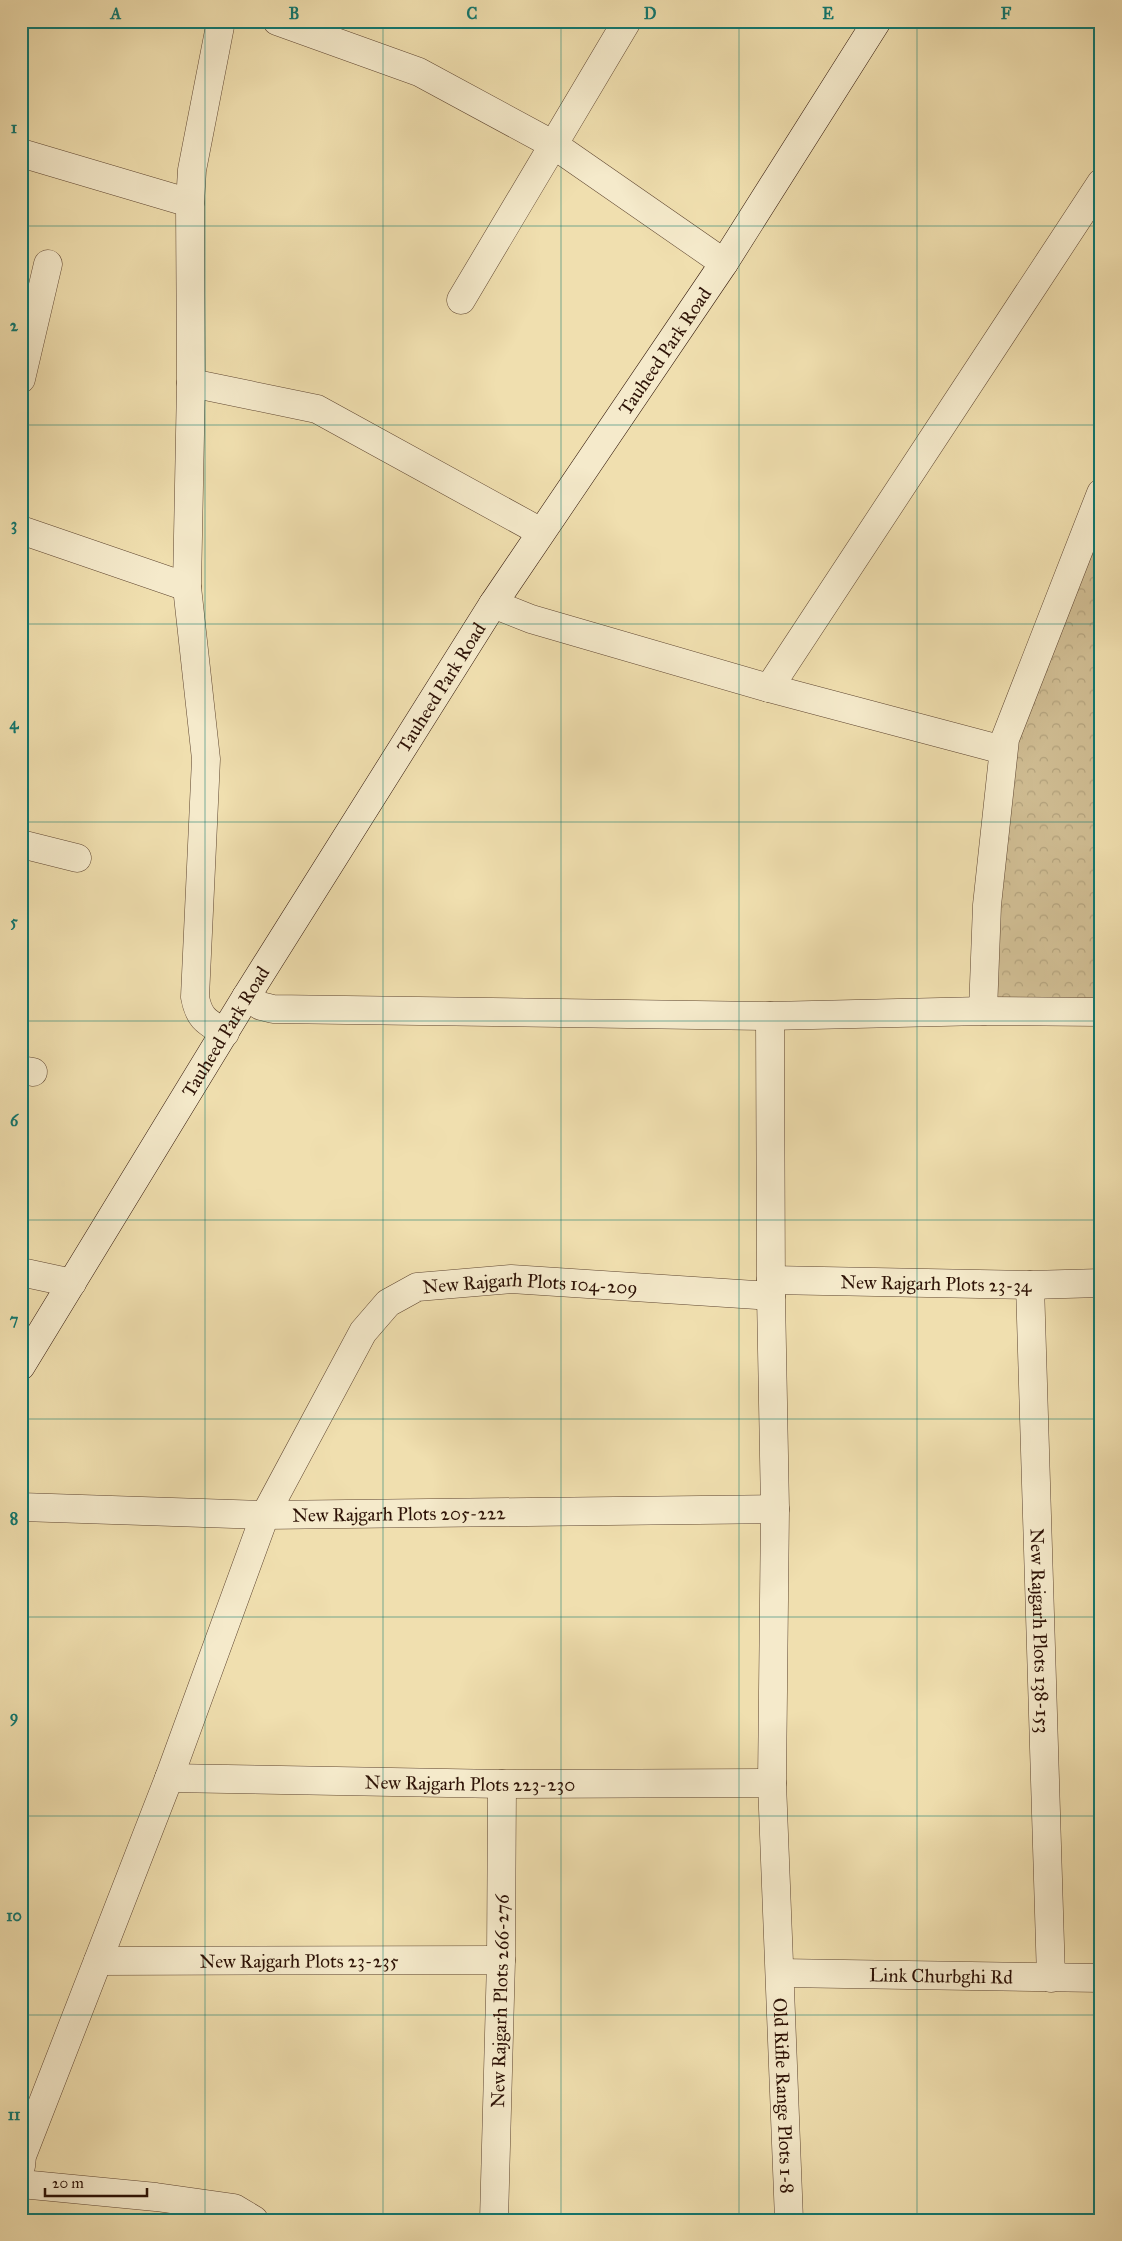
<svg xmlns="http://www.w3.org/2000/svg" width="1122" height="2241" font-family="'IM FELL Great Primer',serif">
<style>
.park{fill:url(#park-crowns);stroke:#7e674c}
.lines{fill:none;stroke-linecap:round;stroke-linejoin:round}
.street-casing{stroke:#5e4530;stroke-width:29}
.secondary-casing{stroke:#2d1206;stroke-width:29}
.street{stroke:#f5eacb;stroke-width:28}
.secondary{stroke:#f5eacb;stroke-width:28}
.grid{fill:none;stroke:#0f766e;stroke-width:1;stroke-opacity:0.55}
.labels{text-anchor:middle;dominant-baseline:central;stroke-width:4.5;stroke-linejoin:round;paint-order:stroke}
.street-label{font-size:19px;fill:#2d1206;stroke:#f5eacb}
.neatline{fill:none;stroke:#0f766e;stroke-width:2}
.grid-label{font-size:16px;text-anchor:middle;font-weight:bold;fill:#0f766e}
</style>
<defs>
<pattern id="park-crowns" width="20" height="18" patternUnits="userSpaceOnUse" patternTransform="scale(1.25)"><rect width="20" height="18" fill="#cfbc92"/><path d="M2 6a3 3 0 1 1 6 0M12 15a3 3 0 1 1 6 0" fill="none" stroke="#b2a17c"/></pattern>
</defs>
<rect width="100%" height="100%" fill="#f0dfaf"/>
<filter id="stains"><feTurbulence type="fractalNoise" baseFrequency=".004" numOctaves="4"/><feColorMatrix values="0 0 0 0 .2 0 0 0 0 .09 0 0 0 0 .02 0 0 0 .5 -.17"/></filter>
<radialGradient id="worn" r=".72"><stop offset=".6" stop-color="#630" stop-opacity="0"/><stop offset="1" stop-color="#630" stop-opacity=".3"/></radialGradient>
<polygon class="park" points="1101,494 1101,1012 983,1011 1003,750"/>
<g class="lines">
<defs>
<g id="street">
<path d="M221,21L192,170L190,203L191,383L187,587L206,759L195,997C199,1019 207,1022 225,1033"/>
<polyline points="277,21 419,72 554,145 724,263"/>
<polyline points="21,153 190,203"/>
<polyline points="461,300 627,21"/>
<polyline points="21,379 48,264"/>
<polyline points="191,383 317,409 541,532"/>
<polyline points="21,530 187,587"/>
<polyline points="493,604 531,619 769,688 1003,750"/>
<polyline points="769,688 1101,183"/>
<polyline points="21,844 77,858"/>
<polyline points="246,997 261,1006 273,1009 770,1016 983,1011 1101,1012"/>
<polyline points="983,1011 987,905 1005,739 1101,493"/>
<path id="s1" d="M770,1016L771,1296L775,1509L772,1783L789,2220"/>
<polyline points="21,1070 33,1072"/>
<polyline points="21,1272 72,1283"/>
<path id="s2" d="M771,1280L1030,1285L1101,1283"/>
<path id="s3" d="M1030,1285L1051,1978"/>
<path id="s4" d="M21,1507L265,1515L775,1509"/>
<path id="s5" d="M169,1778L502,1784L772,1783"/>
<path id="s6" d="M98,1961L501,1960"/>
<path id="s7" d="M781,1973L1101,1978"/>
<path id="s8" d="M21,2166L22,2156L169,1778L265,1515L363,1332L388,1303L417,1287L511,1279L771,1296"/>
<polyline points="21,2184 156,2197 234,2208 254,2220"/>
<path id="s9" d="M494,2220L501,1960L502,1784"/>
</g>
<g id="secondary">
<path id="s10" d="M21,1366L246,997L493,604L724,263L877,21"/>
</g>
</defs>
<use href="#street" class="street-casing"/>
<use href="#secondary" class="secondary-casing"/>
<use href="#street" class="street"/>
<use href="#secondary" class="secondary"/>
</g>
<path class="grid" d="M205,21V2220M383,21V2220M561,21V2220M739,21V2220M917,21V2220M21,226H1101M21,425H1101M21,624H1101M21,822H1101M21,1021H1101M21,1220H1101M21,1419H1101M21,1617H1101M21,1816H1101M21,2015H1101"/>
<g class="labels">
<g class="street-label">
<text stroke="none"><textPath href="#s10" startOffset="1202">Tauheed Park Road</textPath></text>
<text stroke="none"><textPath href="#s10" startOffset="798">Tauheed Park Road</textPath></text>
<text stroke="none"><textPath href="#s10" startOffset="392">Tauheed Park Road</textPath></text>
<text stroke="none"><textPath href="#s2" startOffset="165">New Rajgarh Plots 23-34</textPath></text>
<text stroke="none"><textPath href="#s8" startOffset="1088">New Rajgarh Plots 104-209</textPath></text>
<text stroke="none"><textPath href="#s4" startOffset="378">New Rajgarh Plots 205-222</textPath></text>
<text stroke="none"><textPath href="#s3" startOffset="346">New Rajgarh Plots 138-153</textPath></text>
<text stroke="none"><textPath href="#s5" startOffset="301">New Rajgarh Plots 223-230</textPath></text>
<text stroke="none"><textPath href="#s6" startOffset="201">New Rajgarh Plots 23-235</textPath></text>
<text stroke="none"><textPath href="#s7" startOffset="160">Link Churbghi Rd</textPath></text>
<text stroke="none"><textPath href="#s9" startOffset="219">New Rajgarh Plots 266-276</textPath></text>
<text stroke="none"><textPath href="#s1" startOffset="1080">Old Rifle Range Plots 1-8</textPath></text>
</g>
</g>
<rect width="1122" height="2241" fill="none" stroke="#f0dfaf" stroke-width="55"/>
<path d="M45 2188v8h102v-8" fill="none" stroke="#2d1206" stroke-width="2.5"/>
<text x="52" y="2188" font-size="15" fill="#2d1206" stroke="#f5eacb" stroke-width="4" paint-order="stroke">20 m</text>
<rect x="28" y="28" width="1066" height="2186" class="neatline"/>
<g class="grid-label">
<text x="116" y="19">A</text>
<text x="294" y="19">B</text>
<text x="472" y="19">C</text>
<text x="650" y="19">D</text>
<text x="828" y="19">E</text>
<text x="1006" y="19">F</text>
<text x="14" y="133">1</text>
<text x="14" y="331">2</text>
<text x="14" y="530">3</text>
<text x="14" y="729">4</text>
<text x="14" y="927">5</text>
<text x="14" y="1126">6</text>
<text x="14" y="1325">7</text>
<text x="14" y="1524">8</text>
<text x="14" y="1722">9</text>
<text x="14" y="1921">10</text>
<text x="14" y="2120">11</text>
</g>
<rect width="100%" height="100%" filter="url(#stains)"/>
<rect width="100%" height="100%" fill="url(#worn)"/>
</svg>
